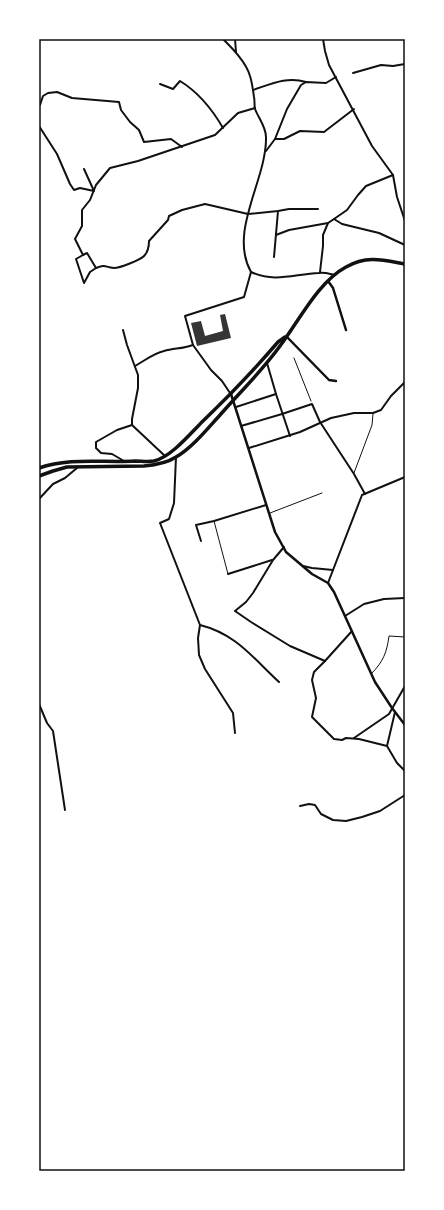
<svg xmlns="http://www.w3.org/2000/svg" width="444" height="1210" font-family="'Playfair Display',serif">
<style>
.building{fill:#353535}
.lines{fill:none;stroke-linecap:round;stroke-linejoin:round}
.path{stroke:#111;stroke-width:1}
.service{stroke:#111;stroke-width:1}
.minor{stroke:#111;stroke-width:2}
.tertiary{stroke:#111;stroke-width:2.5}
.primary{stroke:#111;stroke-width:3.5}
.neatline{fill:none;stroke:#111;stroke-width:1.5}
</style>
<rect width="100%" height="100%" fill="#fff"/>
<polygon class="building" points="225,314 231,338 197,346 191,323 201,321 205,336 223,331 220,315"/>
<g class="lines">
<polyline class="path" points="294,358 311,401"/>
<g class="service">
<polyline points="354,473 372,425 373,414"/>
<polyline points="270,513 322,493"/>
<polyline points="214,521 228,574"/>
<path d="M372,673C383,662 387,652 389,636L405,637"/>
</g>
<g class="minor">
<path d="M223,39C232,48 246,62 250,76C252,82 253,90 254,97C255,101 254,105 255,109C259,119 266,127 266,137C267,180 228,231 251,272C275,283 294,274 319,273C324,272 330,274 335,275"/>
<polyline points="235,39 236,52"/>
<polyline points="323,39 325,51 329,65 372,146 393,175 397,197 405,221"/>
<polyline points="353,73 381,65 393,66 405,64"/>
<path d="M160,84L173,89L180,81C198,92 212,109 223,128"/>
<path d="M253,90C271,84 287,76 306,82"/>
<polyline points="40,105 43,96 48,93 57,92 72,98 119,102 121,110 130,122 139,130 144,142 171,139 182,147"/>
<path d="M255,108L238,113L215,135L138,161L110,168L96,185L90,200L82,210V226L75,239L83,255L87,253L96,268C107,264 104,267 114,268C120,268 140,260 144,256C148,252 149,245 149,241L168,220L169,216L182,210L205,204L248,214L278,211L289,209H318"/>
<polyline points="39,126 57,154 70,184 74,190 80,188 94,191 84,169"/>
<polyline points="275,139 284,139 300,131 324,132 354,109"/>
<polyline points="266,151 275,139 287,109 301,85 306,82 326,83 336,77"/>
<polyline points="334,219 347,210 358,195 366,186 393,175"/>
<polyline points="276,235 289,230 328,223 334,219 342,224 379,233 405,245"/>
<polyline points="83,255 76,259 84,283 90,272 96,268"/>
<polyline points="274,257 278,211"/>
<polyline points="320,272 323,246 323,235 328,223"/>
<polyline points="123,330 127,345 138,375 138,388 132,419 132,425 165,456"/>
<polyline points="267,363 276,394 290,436"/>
<path d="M135,366C144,361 154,353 164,351C174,348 182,349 193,345"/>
<polyline points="230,393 222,381 211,370 193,345 185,316 244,297 251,272"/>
<polyline points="236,407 276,394"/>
<polyline points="241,426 282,414 312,404 320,422 354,474 365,494"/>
<polyline points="249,448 300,432 331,418 354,413 373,413 381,410 391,396 405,382"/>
<polyline points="176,457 174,503 169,519 160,523 200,625 198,638 199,655 205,669 233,713 235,733"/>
<polyline points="124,461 112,454 101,453 96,448 96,442 117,430 132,425"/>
<polyline points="39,499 53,484 65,478 77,468"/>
<polyline points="201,541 196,525 214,521 266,505"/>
<polyline points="284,547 273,560 253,593 246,602 235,611 251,622 290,646 325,661"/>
<polyline points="303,566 312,568 333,570"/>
<polyline points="228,574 272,560"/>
<polyline points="328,583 362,495 405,477"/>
<polyline points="345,616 364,604 384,599 405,598"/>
<path d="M200,625C236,634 252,657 279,682"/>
<polyline points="352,631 325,661 314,672 312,680 316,698 312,717 334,739 342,740 346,738 359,739 387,746"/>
<polyline points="39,704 47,723 53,731 65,810"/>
<polyline points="395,712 387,746 397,763 405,771"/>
<polyline points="354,738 389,714 405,686"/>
<polyline points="300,806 309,804 315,805 321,814 333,820 346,821 362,817 380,811 405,795"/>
</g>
<g class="tertiary">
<polyline points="328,281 333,288 346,330"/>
<polyline points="287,337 329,380 336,381"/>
<polyline points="231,394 275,532 286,552 312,574 328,583 334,592 375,682 392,708 405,725"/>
</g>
<g class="primary">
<path d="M39,468C70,457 103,463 135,461C141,461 148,462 154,461C171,457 190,434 203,421C229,396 254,370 278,342L285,337"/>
<path d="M39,476L53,471L67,467L144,466C155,465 167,463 176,457C192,448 208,428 220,415C240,392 262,371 280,346C299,321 318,282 346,267C367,255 383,260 405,264"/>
</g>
</g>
<rect width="444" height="1210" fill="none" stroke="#ffffff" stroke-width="80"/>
<rect x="40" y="40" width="364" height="1130" class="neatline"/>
</svg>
